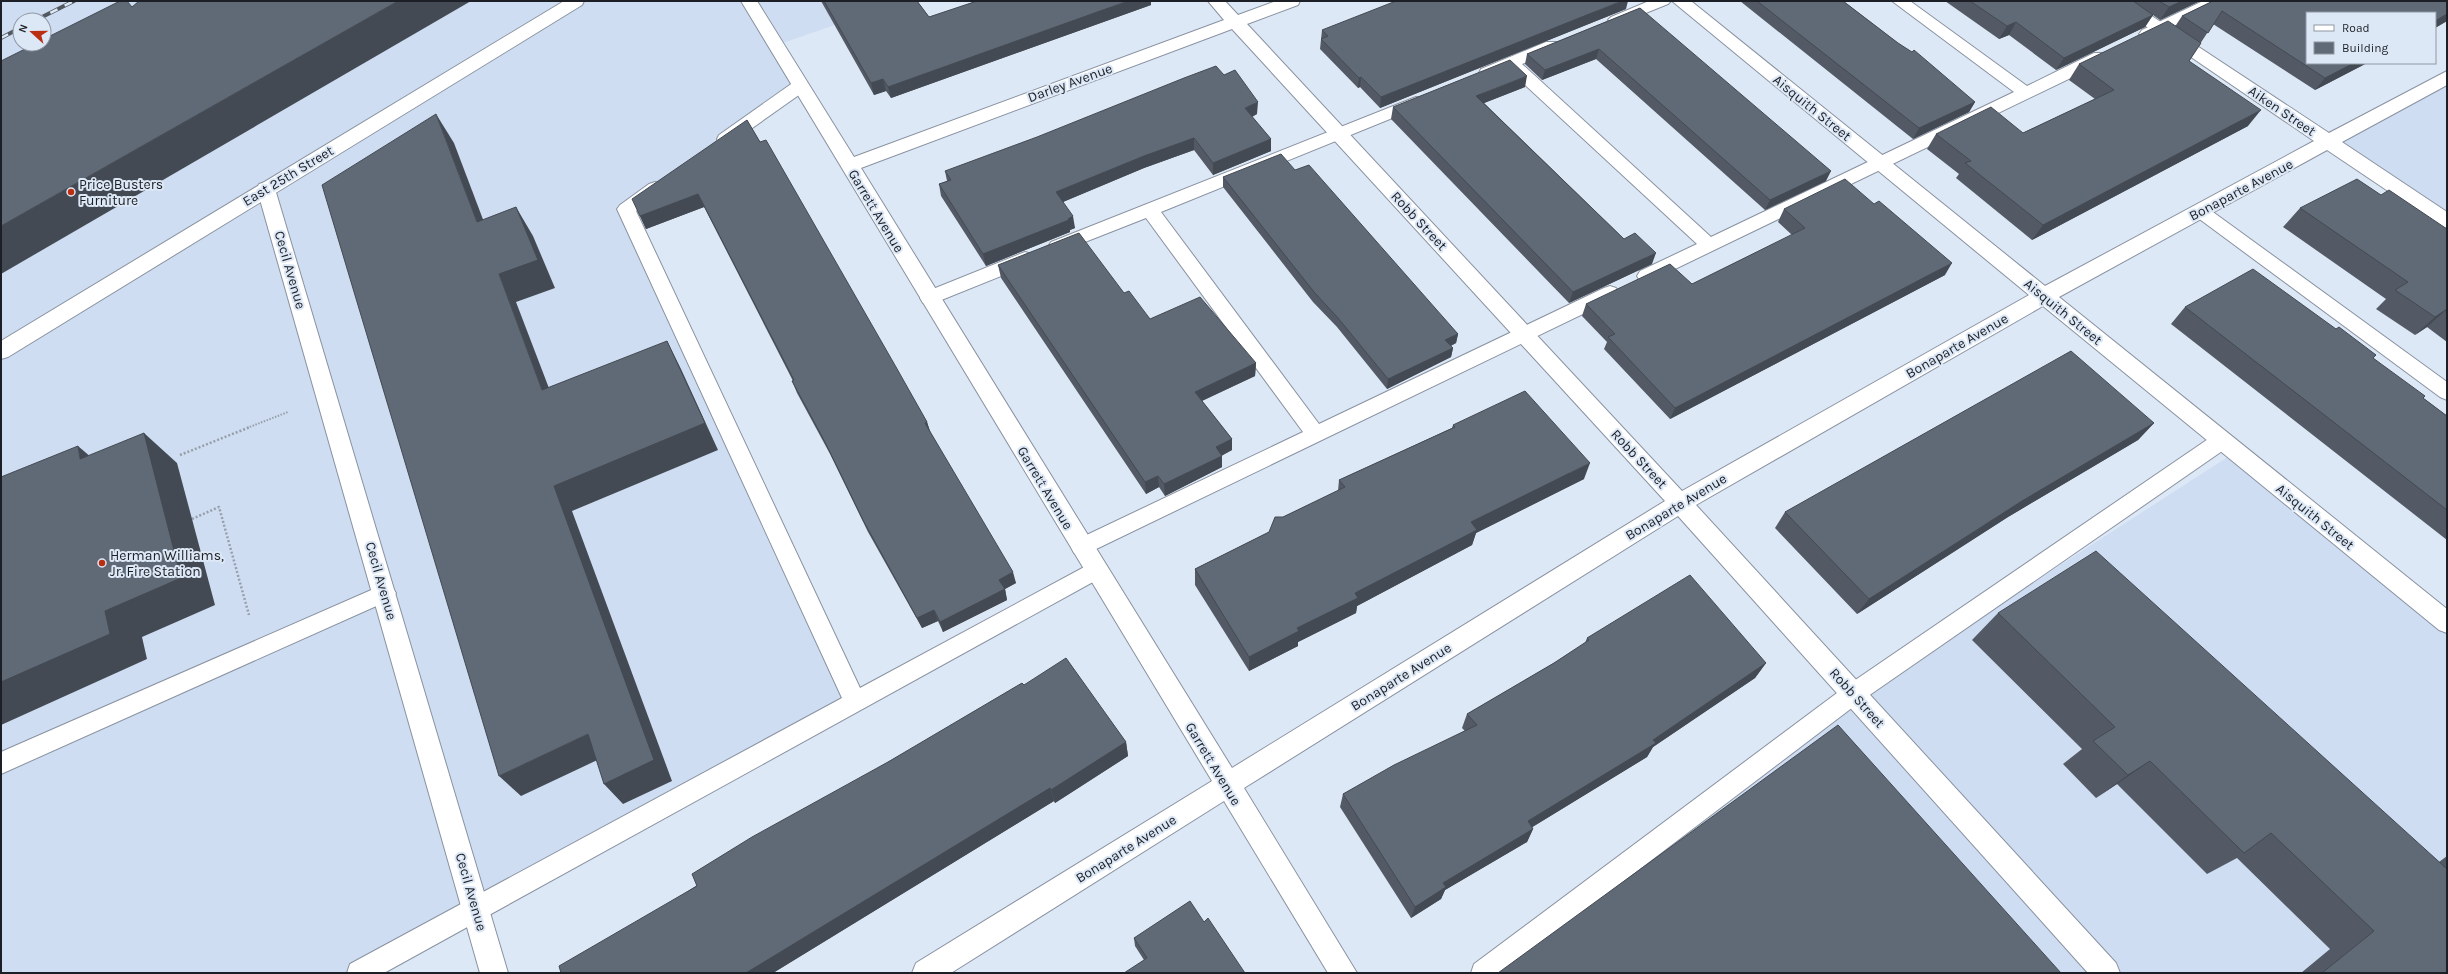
<svg xmlns="http://www.w3.org/2000/svg" width="2448" height="974" font-family="Karla,sans-serif">
<style>
.built{fill:#ceddf2;fill-rule:evenodd}
.lines{fill:none;stroke-linecap:round;stroke-linejoin:round}
.service-casing{stroke:#8992a0;stroke-width:2}
.minor-casing{stroke:#8992a0;stroke-width:2}
.secondary-casing{stroke:#8992a0;stroke-width:2}
.path-far1{stroke:#979faa;stroke-width:2;stroke-dasharray:1.5 1.5;stroke-linecap:butt}
.path{stroke:#979faa;stroke-width:2.5;stroke-dasharray:2 2;stroke-linecap:butt}
.service{fill:#fff;fill-rule:evenodd}
.minor{fill:#fff;fill-rule:evenodd}
.secondary{fill:#fff;fill-rule:evenodd}
.rail-casing{stroke:#525860;stroke-width:4}
.rail{stroke:#dde8f7;stroke-width:2.5;stroke-dasharray:8;stroke-linecap:butt}
.wall{fill:#535a65}
.shaded-wall{fill:#434a53}
.building{fill:#606976;stroke:#434a53}
.poi-dot{fill:#ba2f12;stroke:#dde8f7;stroke-width:1.5}
.labels{text-anchor:middle;dominant-baseline:central;stroke-width:4;stroke-linejoin:round;paint-order:stroke}
.street-label{font-size:14px;fill:#1c1f25;stroke:#dde8f7}
.poi-label{font-size:14px;fill:#1c1f25;stroke:#dde8f7;text-anchor:start}
</style>
<rect width="100%" height="100%" fill="#dde8f7"/>
<g class="built">
<path d="M1,1H904L777,45L802,83L622,207L863,701L361,973H1ZM20,20H44V44H20Z"/>
<polygon points="2447,76 2447,218 2320,135"/>
<polygon points="2240,449 2447,618 2447,973 1483,973 1887,677"/>
</g>
<g class="lines">
<defs>
<g id="service">
<polygon points="1649,1 1671,1 1668,4 1621,23 1611,23 1608,20 1611,17"/>
<polygon points="1892,1 1910,1 2027,86 2094,53 2106,53 2108,57 2106,61 1646,283 1640,281 1637,276 1640,271 1697,244 1509,70 1487,78 1481,77 1479,73 1481,69 1546,42 1558,42 1560,46 1558,50 1522,64 1711,237 2014,92"/>
<polygon points="2203,1 2223,1 2220,4 2152,38 2142,38 2139,34 2142,30"/>
<polygon points="800,81 806,82 808,86 806,90 731,143 719,143 717,139 719,135 794,82"/>
<polygon points="1416,97 1422,98 1424,102 1422,106 1161,212 1319,424 1604,288 1610,286 1616,288 1619,293 1616,298 1088,553 1081,556 1074,553 1071,547 1074,541 1303,432 1146,218 1057,253 1051,252 1048,247 1051,242"/>
<polygon points="655,182 661,184 664,188 661,192 636,211 860,688 1088,565 1095,562 1102,565 1105,571 1102,577 384,973 347,973 350,964 842,698 617,209 620,205 649,184"/>
<polygon points="2200,205 2206,207 2447,382 2447,400 2440,397 2194,215 2191,211 2194,207"/>
<polygon points="1025,252 1031,254 1034,259 1031,264 929,305 923,303 920,298 923,293"/>
<polygon points="2221,433 2228,435 2231,441 2228,447 1861,701 1503,973 1471,973 1474,964 1845,687 2214,435"/>
<polygon points="385,584 392,587 396,593 392,599 1,774 1,752"/>
</g>
<g id="minor">
<path d="M741,1H757L854,157L1224,20L1208,1H1225L1238,15L1276,1H1300L1298,5L1247,24L1682,491L2029,295L1672,1H1691L2045,286L2314,141L2109,1H2129L2329,133L2447,71V85L2342,142L2447,212V228L2440,226L2327,150L2059,297L2447,609V633L2439,630L2043,306L1696,505L2116,963L2120,973H2088L1678,516L1244,788L1357,973H1328L1224,801L951,973H912L916,963L1212,781ZM1232,29L1665,501L1232,768L861,168Z"/>
<polygon points="266,182 273,184 275,189 508,973 480,973 257,189 259,184"/>
</g>
<polygon id="secondary" points="564,1 584,1 582,5 8,357 1,359 1,341"/>
</defs>
<use href="#service" class="service-casing"/>
<use href="#minor" class="minor-casing"/>
<use href="#secondary" class="secondary-casing"/>
<polyline class="path-far1" points="247,428 288,412"/>
<g class="path">
<polyline points="180,455 250,427"/>
<polyline points="192,519 219,507 249,615"/>
</g>
<use href="#service" class="service"/>
<use href="#minor" class="minor"/>
<use href="#secondary" class="secondary"/>
<defs>
<g id="rail">
<polyline points="36,20 74,1"/>
<polyline points="1,38 20,28"/>
</g>
</defs>
<use href="#rail" class="rail-casing"/>
<use href="#rail" class="rail"/>
</g>
<g class="wall">
<polygon points="821,1 917,1 929,17 1151,5 891,98 886,91 874,95"/>
<polygon points="1740,1 1843,1 1975,102 1969,112 1913,139"/>
<polygon points="1945,1 2200,1 2160,20 2153,15 2145,27 2056,70 2009,35 1999,39"/>
<polygon points="2213,1 2447,1 2447,21 2435,28 2307,63 2367,63 2315,90 2213,24 2189,61 2248,126 2032,240 1956,178 1959,174 1927,149 1936,134 2023,133 2095,99 2069,80 2079,64 2176,25 2182,16"/>
<polygon points="1640,8 1826,181 1765,210 1596,59 1542,80 1525,64 1527,54"/>
<polygon points="1626,9 1380,108 1360,87 1358,88 1320,49 1322,30"/>
<polygon points="1525,87 1484,103 1624,239 1652,264 1569,303 1391,119 1393,107"/>
<polygon points="1257,114 1252,117 1271,139 1271,151 1213,175 1194,150 1144,168 1063,202 1075,228 1070,230 1070,232 986,266 941,196 939,184 947,181 945,171"/>
<polygon points="747,120 927,422 930,432 1016,583 1005,589 1007,600 943,632 938,621 922,628 868,532 830,454 797,393 792,381 793,381 704,207 646,229 640,216"/>
<polygon points="1295,170 1458,334 1456,343 1451,346 1453,348 1451,357 1387,389 1337,327 1313,302 1223,187 1223,177"/>
<polygon points="2381,195 2447,229 2447,342 2427,327 2415,335 2376,309 2386,299 2283,227 2300,208"/>
<polygon points="1784,209 1945,275 1670,419 1604,349 1607,342 1582,316 1586,304 1692,284 1792,235 1778,222"/>
<polygon points="998,265 1124,293 1150,319 1256,363 1255,376 1202,401 1232,439 1232,450 1222,455 1222,467 1165,496 1159,487 1146,494 1001,278"/>
<polygon points="2185,307 2336,329 2376,355 2373,358 2423,398 2447,416 2447,540 2171,324"/>
<polygon points="2154,423 2138,440 2008,517 1857,614 1775,528 1785,512"/>
<polygon points="1453,425 1584,479 1476,533 1472,545 1357,606 1356,613 1298,642 1298,646 1249,671 1195,585 1195,569 1269,532 1283,517 1338,491 1339,480 1452,428"/>
<polygon points="1998,613 2439,862 2447,856 2447,973 2301,973 2330,949 2237,858 2207,874 2117,784 2096,798 2063,764 2082,749 1972,640"/>
<polygon points="1587,638 1766,663 1755,678 1653,747 1647,757 1532,827 1533,829 1527,842 1445,890 1441,899 1411,918 1340,807 1343,794 1465,731 1462,728 1467,714 1554,663 1585,643"/>
<polygon points="1024,685 1126,742 1128,756 1055,803 1054,801 773,973 561,973 888,762"/>
<polygon points="1204,922 1144,960 1135,946 1134,938"/>
</g>
<g class="shaded-wall">
<polygon points="398,1 471,1 1,274 1,226"/>
<polygon points="1128,1 1151,1 1151,5 891,98 888,87"/>
<polygon points="1622,1 1628,1 1626,9 1380,108 1381,97"/>
<polygon points="2182,1 2200,1 2160,20 2169,7"/>
<polygon points="2447,14 2447,21 2435,28 2435,21"/>
<polygon points="2153,15 2145,27 2056,70 2064,58"/>
<polygon points="2016,22 2009,35 1999,39 2007,26"/>
<polygon points="1599,49 1596,59 1542,80 1545,70"/>
<polygon points="2354,63 2367,63 2315,90 2325,78"/>
<polygon points="1527,76 1525,87 1474,107 1476,96"/>
<polygon points="1361,77 1360,87 1358,88 1359,78"/>
<polygon points="883,79 886,91 874,95 871,83"/>
<polygon points="1258,102 1257,114 1245,120 1245,108"/>
<polygon points="1975,102 1969,112 1913,139 1919,128"/>
<polygon points="2261,110 2248,126 2032,240 2043,225"/>
<polygon points="436,114 454,143 495,251 477,222"/>
<polygon points="1194,138 1194,150 1144,168 1058,204 1056,192 1144,156"/>
<polygon points="1271,139 1271,151 1213,175 1213,163"/>
<polygon points="1831,171 1826,181 1765,210 1770,200"/>
<polygon points="698,194 704,207 646,229 640,216"/>
<polygon points="516,207 533,236 555,288 516,302 560,417 542,390 499,274"/>
<polygon points="1073,216 1075,228 1070,230 1070,232 986,266 983,254"/>
<polygon points="1656,253 1652,264 1569,303 1573,292"/>
<polygon points="1952,263 1945,275 1670,419 1675,408"/>
<polygon points="2447,309 2427,327 2415,335 2435,317"/>
<polygon points="1458,334 1456,343 1443,349 1445,340"/>
<polygon points="667,341 681,369 718,450 572,511 672,781 623,804 604,784 554,486"/>
<polygon points="1453,348 1451,357 1387,389 1388,379"/>
<polygon points="1256,363 1255,376 1195,404 1195,392"/>
<polygon points="927,422 931,434 925,423"/>
<polygon points="2154,423 2138,440 2008,517 1857,614 1869,599 2022,501"/>
<polygon points="144,433 177,463 215,605 142,637 147,659 1,725 1,682 105,611"/>
<polygon points="1232,439 1232,450 1216,459 1216,447"/>
<polygon points="78,446 113,476 80,459"/>
<polygon points="1222,456 1222,467 1165,496 1164,484"/>
<polygon points="1590,463 1584,479 1476,533 1472,545 1357,606 1356,613 1298,642 1298,646 1249,671 1249,657 1297,628 1471,522"/>
<polygon points="1158,476 1159,487 1146,494 1145,482"/>
<polygon points="1013,572 1016,583 1003,590 1005,589 1007,600 943,632 940,622 999,580"/>
<polygon points="934,610 938,621 922,628 917,618"/>
<polygon points="1766,663 1755,678 1653,747 1647,757 1521,834 1528,821 1653,740"/>
<polygon points="588,734 608,755 521,796 499,776"/>
<polygon points="1126,742 1128,756 1055,803 1051,790"/>
<polygon points="2150,761 2117,784 2096,798 2128,775"/>
<polygon points="1050,788 1054,801 773,973 746,973"/>
<polygon points="1533,829 1527,842 1445,890 1441,899 1411,918 1415,907 1443,883"/>
</g>
<g class="building">
<polygon points="120,1 127,1 132,7 139,1 398,1 1,226 1,61 35,44 44,44 44,39"/>
<polygon points="824,1 917,1 929,17 977,1 1128,1 888,87 883,79 871,83"/>
<polygon points="1396,1 1622,1 1381,97 1361,77 1359,78 1321,39 1328,36 1322,30"/>
<polygon points="1757,1 1843,1 1898,43 1912,52 1914,50 1975,102 1919,128"/>
<polygon points="1970,1 2133,1 2153,15 2064,58 2016,22 2007,26"/>
<polygon points="2159,1 2182,1 2169,7"/>
<polygon points="2213,1 2447,1 2447,14 2435,21 2435,13 2307,13 2307,63 2354,63 2325,78 2222,11 2208,33 2182,16"/>
<polygon points="1640,8 1831,171 1770,200 1599,49 1545,70 1527,54"/>
<polygon points="2168,21 2201,43 2189,61 2261,110 2043,225 1965,163 1971,161 1936,134 1991,107 2023,133 2114,90 2079,64"/>
<polygon points="1510,60 1527,76 1476,96 1624,239 1635,233 1656,253 1573,292 1393,107"/>
<polygon points="1216,66 1224,75 1235,70 1258,102 1245,108 1271,139 1213,163 1194,138 1144,156 1056,192 1073,216 1068,219 1069,220 983,254 939,184 951,180 945,171 1037,137 1184,78"/>
<polygon points="436,114 477,222 516,207 538,260 499,274 542,390 667,341 705,423 554,486 654,760 604,784 588,734 499,776 322,185"/>
<polygon points="747,120 760,142 766,140 896,367 927,422 925,423 1013,572 999,580 1005,589 940,622 934,610 917,618 863,520 825,442 792,381 794,380 698,194 640,216 632,199"/>
<polygon points="1281,154 1295,170 1309,165 1458,334 1445,340 1453,348 1388,379 1338,318 1314,292 1223,177"/>
<polygon points="1845,179 1874,204 1879,201 1952,263 1675,408 1608,337 1615,334 1586,304 1670,264 1692,284 1805,228 1784,209"/>
<polygon points="2357,179 2381,195 2389,190 2447,229 2447,309 2435,317 2395,290 2408,282 2300,208"/>
<polygon points="1079,233 1124,293 1129,291 1150,319 1200,297 1256,363 1195,392 1232,439 1216,447 1222,456 1164,484 1158,476 1145,482 998,265"/>
<polygon points="2253,269 2336,329 2339,327 2376,355 2373,358 2425,396 2423,398 2447,416 2447,510 2185,307"/>
<polygon points="2071,351 2154,423 2022,501 1869,599 1785,512"/>
<polygon points="1525,391 1590,463 1471,522 1477,530 1355,593 1358,598 1297,628 1299,631 1249,657 1195,569 1269,532 1275,517 1283,517 1345,487 1339,480 1455,427 1453,425"/>
<polygon points="144,433 181,578 105,611 110,634 1,682 1,477 78,446 80,459"/>
<polygon points="2096,551 2447,869 2447,973 2322,973 2374,931 2271,833 2244,853 2150,761 2128,775 2093,741 2115,727 1998,613"/>
<polygon points="1690,575 1766,663 1653,740 1656,743 1528,821 1533,829 1443,883 1446,887 1415,907 1343,794 1394,765 1477,725 1467,714 1554,663 1589,640 1587,638"/>
<polygon points="1066,658 1126,742 1051,790 1050,788 746,973 561,973 559,966 697,886 692,874 752,837 888,762 1022,683 1024,685"/>
<polygon points="1838,725 2061,973 1498,973"/>
<polygon points="1190,901 1204,922 1208,918 1245,973 1124,973 1147,958 1134,938"/>
</g>
<g class="poi-dot">
<circle cx="71" cy="192" r="4"/>
<circle cx="102" cy="563" r="4"/>
</g>
<g class="labels">
<g class="street-label">
<text transform="translate(1070 83) rotate(-20)">Darley Avenue</text>
<text transform="translate(1812 108) rotate(39)">Aisquith Street</text>
<text transform="translate(2282 111) rotate(34)">Aiken Street</text>
<text transform="translate(288 176) rotate(-31)">East 25th Street</text>
<text transform="translate(2241 190) rotate(-28)">Bonaparte Avenue</text>
<text transform="translate(876 211) rotate(59)">Garrett Avenue</text>
<text transform="translate(1419 221) rotate(47)">Robb Street</text>
<text transform="translate(290 270) rotate(74)">Cecil Avenue</text>
<text transform="translate(2063 312) rotate(39)">Aisquith Street</text>
<text transform="translate(1957 346) rotate(-30)">Bonaparte Avenue</text>
<text transform="translate(1639 459) rotate(47)">Robb Street</text>
<text transform="translate(1045 488) rotate(59)">Garrett Avenue</text>
<text transform="translate(1676 507) rotate(-31)">Bonaparte Avenue</text>
<text transform="translate(2315 517) rotate(39)">Aisquith Street</text>
<text transform="translate(381 581) rotate(74)">Cecil Avenue</text>
<text transform="translate(1401 677) rotate(-32)">Bonaparte Avenue</text>
<text transform="translate(1857 698) rotate(48)">Robb Street</text>
<text transform="translate(1213 764) rotate(59)">Garrett Avenue</text>
<text transform="translate(1126 849) rotate(-32)">Bonaparte Avenue</text>
<text transform="translate(471 892) rotate(74)">Cecil Avenue</text>
</g>
<g class="poi-label">
<text x="79" y="184">Price Busters<tspan x="79" dy="16">Furniture</tspan></text>
<text x="110" y="555">Herman Williams,<tspan x="110" dy="16">Jr. Fire Station</tspan></text>
</g>
</g>
<rect width="2448" height="974" fill="none" stroke="#1c1f25" stroke-width="4"/>
<rect x="2306" y="12" width="130" height="52" fill="#dde8f7" stroke="#9098a3"/>
<rect x="2314" y="25" width="20" height="6" fill="#ffffff" stroke="#9098a3"/>
<text x="2342" y="32" font-size="12" fill="#1c1f25">Road</text>
<rect x="2314" y="42" width="20" height="12" fill="#606976" stroke="#9098a3"/>
<text x="2342" y="52" font-size="12" fill="#1c1f25">Building</text>
<g transform="translate(32 32) rotate(291)"><circle r="19" fill="#dde8f7" stroke="#9098a3"/>
<path d="M0-3L7 15L0 10L-7 15Z" fill="#ba2f12"/>
<text y="-6" font-size="11" font-weight="bold" text-anchor="middle" fill="#1c1f25">N</text>
</g>
</svg>
